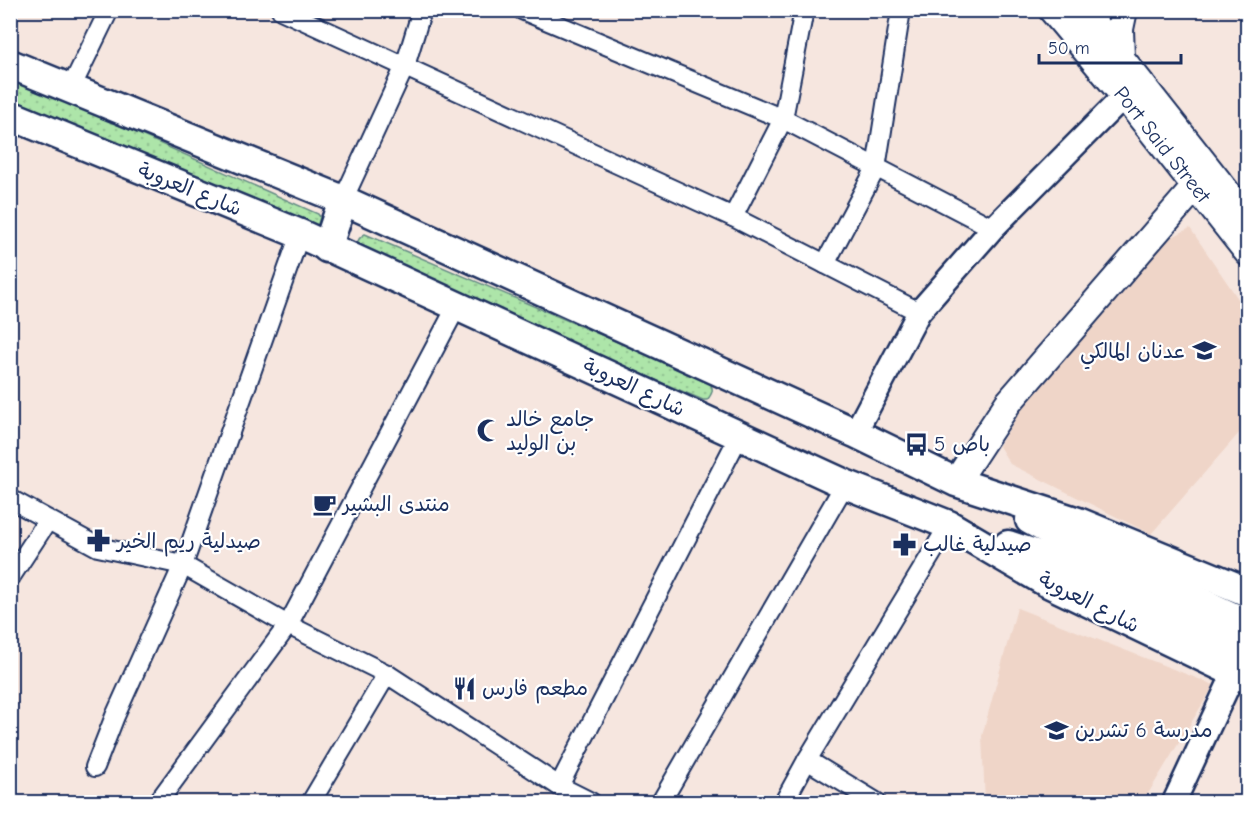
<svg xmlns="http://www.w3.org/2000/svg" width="1258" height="813" font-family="'Comic Neue','Playpen Sans Arabic',sans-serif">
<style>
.built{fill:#efd5c8}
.grass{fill:url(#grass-dots);stroke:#648a84;stroke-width:1.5}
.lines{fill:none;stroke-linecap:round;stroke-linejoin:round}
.minor-casing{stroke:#1b2f5e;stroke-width:22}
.tertiary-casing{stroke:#1b2f5e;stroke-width:27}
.secondary-casing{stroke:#1b2f5e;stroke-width:30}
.primary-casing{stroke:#1b2f5e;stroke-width:33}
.minor{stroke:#fff;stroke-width:18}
.tertiary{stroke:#fff;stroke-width:22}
.secondary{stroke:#fff;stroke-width:26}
.primary{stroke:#fff;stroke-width:28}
.labels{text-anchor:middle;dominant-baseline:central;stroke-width:4.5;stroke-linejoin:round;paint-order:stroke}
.street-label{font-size:21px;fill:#1b2f5e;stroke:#fff}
.poi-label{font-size:21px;fill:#1b2f5e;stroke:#fff;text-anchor:start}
</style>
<defs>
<pattern id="grass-dots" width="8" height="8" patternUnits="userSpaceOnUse" patternTransform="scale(1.5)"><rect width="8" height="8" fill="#ade5a9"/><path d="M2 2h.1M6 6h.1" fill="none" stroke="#94c594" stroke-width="1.8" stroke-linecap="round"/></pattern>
</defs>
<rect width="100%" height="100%" fill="#f6e6df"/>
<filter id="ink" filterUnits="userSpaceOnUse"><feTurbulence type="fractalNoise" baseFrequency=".0167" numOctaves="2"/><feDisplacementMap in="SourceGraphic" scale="12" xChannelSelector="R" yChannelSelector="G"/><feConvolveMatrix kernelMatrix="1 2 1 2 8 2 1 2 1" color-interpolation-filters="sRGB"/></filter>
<g filter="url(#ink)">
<g class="built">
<polygon points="1190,228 1247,312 1247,424 1151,534 1010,464 999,446 1068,332 1166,240"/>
<polygon points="1017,608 1214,685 1143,802 985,802 982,736"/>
</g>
<g class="grass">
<polygon points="11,77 318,214 320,217 316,231 309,232 11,100"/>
<path d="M365,234L709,381C714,389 713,393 707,400H703L360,255C355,247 356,239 365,234Z"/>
</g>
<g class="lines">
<defs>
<g id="minor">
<polyline points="281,10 733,217 919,312"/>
<polyline points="522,10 783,119 993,228"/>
<polyline points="70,90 109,10"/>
<polyline points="343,200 405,66 422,10"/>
<polyline points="733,217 783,119 804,10"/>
<polyline points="825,264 876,168 901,10"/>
<polyline points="10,499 98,547 183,565 288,625 387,674 559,786 591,802"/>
<polyline points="10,578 48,520"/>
<polyline points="807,760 876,802"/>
<polyline points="95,767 115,716 183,565 300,234"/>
<polyline points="559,786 739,436"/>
<polyline points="158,802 288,625 457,306"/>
<polyline points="311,802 387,674"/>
<polyline points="661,802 845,484"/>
<polyline points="784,802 807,760 949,525"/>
</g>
<g id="tertiary">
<polyline points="855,433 919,312 993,228 1124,96"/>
<polyline points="1174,802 1234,673"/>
</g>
<g id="secondary">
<path id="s1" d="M1052,10L1124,96L1248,253"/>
<polyline points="1083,10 1248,219"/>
<polyline points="1121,58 1120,29 1124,10"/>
<polyline points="956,482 1008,403 1195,187"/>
</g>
<g id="primary">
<polyline points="10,64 343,200 855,433 956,482 1078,522 1248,592"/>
<polyline points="10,115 300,234 845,484 949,525 1046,582 1248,679"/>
<polyline points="327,248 343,200"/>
<polyline points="1030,520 1068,541 1248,624"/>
<polyline points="1008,545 1059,562 1248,650"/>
</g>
</defs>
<use href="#minor" class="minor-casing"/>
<use href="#tertiary" class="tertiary-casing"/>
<use href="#secondary" class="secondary-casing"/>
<use href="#primary" class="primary-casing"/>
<use href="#minor" class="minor"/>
<use href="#tertiary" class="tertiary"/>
<use href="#secondary" class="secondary"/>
<use href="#primary" class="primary"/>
</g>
</g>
<defs>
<symbol id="school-bare" viewBox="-9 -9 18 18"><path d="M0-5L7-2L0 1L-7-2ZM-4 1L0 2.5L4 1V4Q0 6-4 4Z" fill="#1b2f5e" stroke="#fff" stroke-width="2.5" paint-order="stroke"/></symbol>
<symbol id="mosque-bare" viewBox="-9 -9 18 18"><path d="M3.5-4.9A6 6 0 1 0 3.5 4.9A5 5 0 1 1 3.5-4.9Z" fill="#1b2f5e" stroke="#fff" stroke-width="2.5" paint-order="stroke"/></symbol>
<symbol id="bus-bare" viewBox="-9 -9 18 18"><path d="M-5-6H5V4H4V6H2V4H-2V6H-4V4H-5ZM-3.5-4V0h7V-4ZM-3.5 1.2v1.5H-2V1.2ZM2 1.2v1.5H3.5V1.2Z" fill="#1b2f5e" stroke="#fff" stroke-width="2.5" paint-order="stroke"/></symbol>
<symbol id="cafe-bare" viewBox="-9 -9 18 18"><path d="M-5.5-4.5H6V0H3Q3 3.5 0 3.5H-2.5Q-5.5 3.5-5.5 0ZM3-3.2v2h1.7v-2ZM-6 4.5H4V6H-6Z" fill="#1b2f5e" stroke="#fff" stroke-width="2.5" paint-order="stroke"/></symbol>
<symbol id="pharmacy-bare" viewBox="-9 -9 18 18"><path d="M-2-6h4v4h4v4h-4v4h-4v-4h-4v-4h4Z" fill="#1b2f5e" stroke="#fff" stroke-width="2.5" paint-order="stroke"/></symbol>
<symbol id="restaurant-bare" viewBox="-9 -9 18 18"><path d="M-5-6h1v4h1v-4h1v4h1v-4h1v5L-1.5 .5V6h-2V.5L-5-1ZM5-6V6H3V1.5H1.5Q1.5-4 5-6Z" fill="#1b2f5e" stroke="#fff" stroke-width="2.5" paint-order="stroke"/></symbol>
</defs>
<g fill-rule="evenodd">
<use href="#school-bare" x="1188" y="334" width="33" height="33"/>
<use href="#mosque-bare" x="472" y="414" width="33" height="33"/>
<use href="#bus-bare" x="900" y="428" width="33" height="33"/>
<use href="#cafe-bare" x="308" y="488" width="33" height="33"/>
<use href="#pharmacy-bare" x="82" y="524" width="33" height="33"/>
<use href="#pharmacy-bare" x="888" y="528" width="33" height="33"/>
<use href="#restaurant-bare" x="448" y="672" width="33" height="33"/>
<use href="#school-bare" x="1040" y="714" width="33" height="33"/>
</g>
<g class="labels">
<g class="street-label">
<text stroke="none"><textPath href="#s1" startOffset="174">Port Said Street</textPath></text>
<text transform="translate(190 189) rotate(22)">شارع العروبة</text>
<text transform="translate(634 387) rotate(25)">شارع العروبة</text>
<text transform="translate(1089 602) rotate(27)">شارع العروبة</text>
</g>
<g class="poi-label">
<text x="1186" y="351" text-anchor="end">عدنان المالكي</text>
<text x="506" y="419">جامع خالد<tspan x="506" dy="24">بن الوليد</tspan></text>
<text x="934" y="444">باص 5</text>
<text x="343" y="504">منتدى البشير</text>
<text x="117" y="541">صيدلية ريم الخير</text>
<text x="923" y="544">صيدلية غالب</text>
<text x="482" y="688">مطعم فارس</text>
<text x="1075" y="730">مدرسة 6 تشرين</text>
</g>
</g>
<rect width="1258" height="813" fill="none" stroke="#fff" stroke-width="36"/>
<rect x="18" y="18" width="1222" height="777" fill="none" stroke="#1b2f5e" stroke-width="2" filter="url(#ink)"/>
<path d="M1039 54v9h142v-9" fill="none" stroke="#1b2f5e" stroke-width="3"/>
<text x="1048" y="54" font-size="18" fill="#1b2f5e" stroke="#ffffff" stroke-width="4.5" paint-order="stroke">50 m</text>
</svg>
